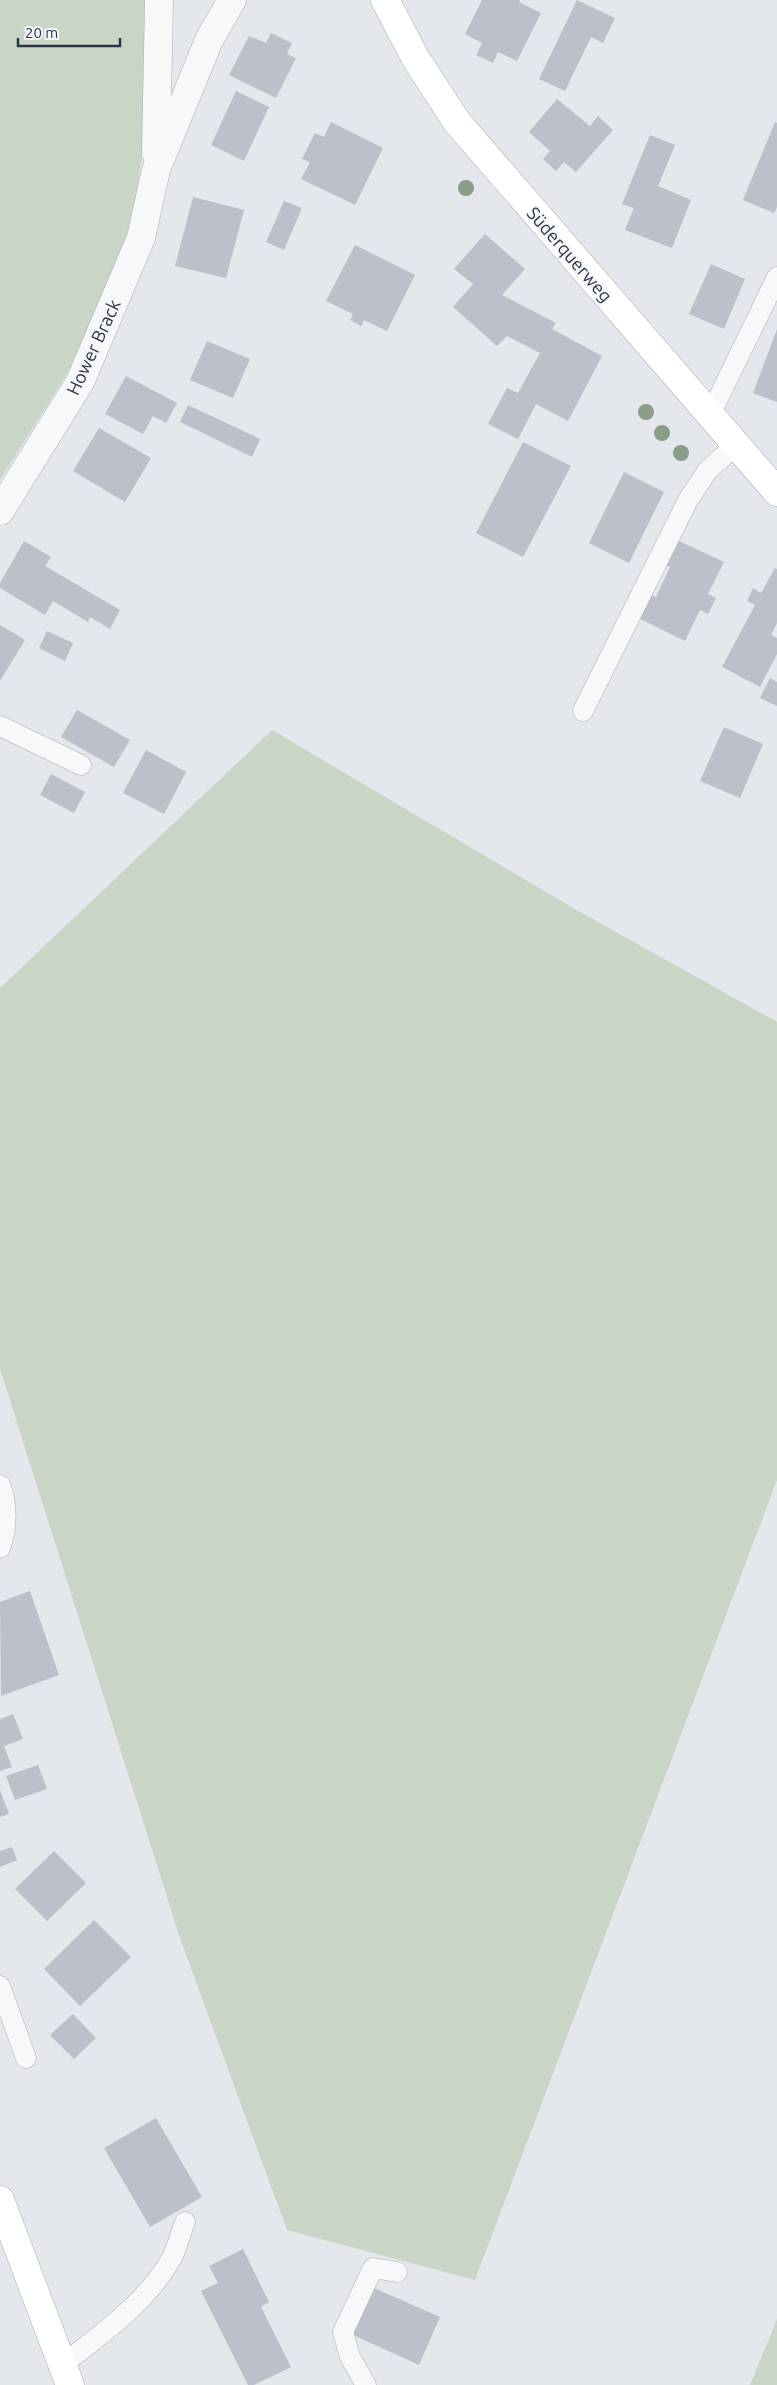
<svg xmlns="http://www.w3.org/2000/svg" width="777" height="2385" font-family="Ubuntu,sans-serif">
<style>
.green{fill:#c9d6c5}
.building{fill:#bbc0ca}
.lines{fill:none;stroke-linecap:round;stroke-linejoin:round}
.lane-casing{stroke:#a9aeb7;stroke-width:21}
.street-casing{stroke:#a9aeb7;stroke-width:29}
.secondary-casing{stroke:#a9aeb7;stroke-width:29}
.lane{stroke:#f7f8fa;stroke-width:20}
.street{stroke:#f7f8fa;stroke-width:28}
.secondary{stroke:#fff;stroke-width:28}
.tree{fill:#899d89}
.labels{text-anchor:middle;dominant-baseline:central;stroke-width:4.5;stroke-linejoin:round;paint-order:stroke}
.street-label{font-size:18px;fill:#2b3445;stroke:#f4f6f9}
</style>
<rect width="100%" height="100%" fill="#e4e7ec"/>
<g class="green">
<polygon points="0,0 149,0 142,158 130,235 67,374 0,480"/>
<polygon points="272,730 580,912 777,1022 777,1480 475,2280 287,2230 180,1938 0,1369 0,988"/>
<polygon points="777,2319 777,2385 750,2385"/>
</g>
<g class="building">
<polygon points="482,0 520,0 519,2 541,13 517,61 498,52 493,63 476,55 482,43 465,34"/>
<polygon points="577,0 615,18 603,43 591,37 565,91 539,79"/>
<polygon points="271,33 292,43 287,54 296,58 276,98 229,75 249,36 266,43"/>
<polygon points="236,91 269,107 244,161 211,145"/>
<polygon points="557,99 590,126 598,116 613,130 576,172 564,162 556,171 543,159 550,151 529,132"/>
<polygon points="331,122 383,148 355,205 301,179 310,162 302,159 315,133 324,137"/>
<polygon points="775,122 777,123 777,207 774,213 743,200"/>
<polygon points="650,135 675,145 658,186 691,200 672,248 625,230 634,208 622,204"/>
<polygon points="193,197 244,210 226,278 175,266"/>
<polygon points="284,201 302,208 284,250 266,242"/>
<polygon points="485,234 525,269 502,295 556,323 552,329 602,356 568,421 536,404 518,439 488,424 507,388 518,393 540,353 507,336 497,346 453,307 473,284 454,269"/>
<polygon points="355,245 415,275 387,331 364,320 361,326 350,320 353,314 326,301"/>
<polygon points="711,264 745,279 724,329 689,314"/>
<polygon points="777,329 777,402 753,393"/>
<polygon points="207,341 250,359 233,398 190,380"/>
<polygon points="126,376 177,403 166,423 153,416 143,434 105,414"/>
<polygon points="188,405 260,439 252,457 180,422"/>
<polygon points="99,428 151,458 125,502 73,471"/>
<polygon points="523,442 571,466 523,557 476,533"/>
<polygon points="624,472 664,492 629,563 589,543"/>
<polygon points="675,539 724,562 708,594 716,598 708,614 700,610 685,641 636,617 647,593 656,597 670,567 663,564"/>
<polygon points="24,541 51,557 45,566 120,610 110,629 90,617 88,622 53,601 45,615 0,588 0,583"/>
<polygon points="775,568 777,569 777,623 771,635 777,638 777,654 760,687 722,667 755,605 747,601 753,588 761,593"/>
<polygon points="0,625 25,640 0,681"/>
<polygon points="47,631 73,643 65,661 39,648"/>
<polygon points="770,678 777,682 777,706 760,698"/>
<polygon points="77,710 130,740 114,767 61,737"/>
<polygon points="724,727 763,744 740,798 700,781"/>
<polygon points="146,750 186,772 164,814 123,793"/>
<polygon points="51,774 85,792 74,813 40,795"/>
<polygon points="30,1591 59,1675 1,1696 0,1602"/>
<polygon points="13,1714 23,1739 4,1746 12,1767 0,1771 0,1719"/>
<polygon points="38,1765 47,1789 15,1800 6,1776"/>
<polygon points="0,1790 9,1814 0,1817"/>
<polygon points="12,1847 17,1860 0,1867 0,1851"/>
<polygon points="54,1851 86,1883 47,1921 15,1889"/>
<polygon points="94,1920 131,1957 80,2006 44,1969"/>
<polygon points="73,2014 96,2038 74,2059 50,2035"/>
<polygon points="156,2118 202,2197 150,2227 104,2148"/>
<polygon points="243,2249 269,2302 261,2307 291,2367 254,2385 248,2385 201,2291 218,2283 209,2266"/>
<polygon points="374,2288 440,2317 419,2365 353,2335"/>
</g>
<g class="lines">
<defs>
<g id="lane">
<polyline points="710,415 777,277"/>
<polyline points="583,711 688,500 708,470 736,445"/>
<polyline points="0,726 81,765"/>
<path d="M0,1485C8,1503 7,1529 0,1548"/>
<polyline points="0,1986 26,2058"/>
<path d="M62,2365C101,2334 144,2305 170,2261C177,2250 180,2234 185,2222"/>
<polyline points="366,2385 350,2357 343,2332 373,2268 397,2272"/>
</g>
<g id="street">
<polyline points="156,153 159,0"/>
<polyline points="0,511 80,382 141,238 156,170 209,40 232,0"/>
</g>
<g id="secondary">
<polyline points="385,0 416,59 457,122 777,492"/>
<polyline points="0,2200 70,2385"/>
</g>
</defs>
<use href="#lane" class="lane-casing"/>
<use href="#street" class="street-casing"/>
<use href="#secondary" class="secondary-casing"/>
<use href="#lane" class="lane"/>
<use href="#street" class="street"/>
<use href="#secondary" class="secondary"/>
</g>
<g class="tree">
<circle cx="466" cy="188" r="8"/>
<circle cx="646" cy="412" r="8"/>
<circle cx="662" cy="433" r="8"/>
<circle cx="681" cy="453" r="8"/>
</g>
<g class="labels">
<g class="street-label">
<text transform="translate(570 254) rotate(49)">Süderquerweg</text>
<text transform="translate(93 347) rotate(-65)">Hower Brack</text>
</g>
</g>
<path d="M18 38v8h102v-8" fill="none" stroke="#2b3445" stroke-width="2.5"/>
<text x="25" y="38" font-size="15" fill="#2b3445" stroke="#f4f6f9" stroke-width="4" paint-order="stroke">20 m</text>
</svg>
